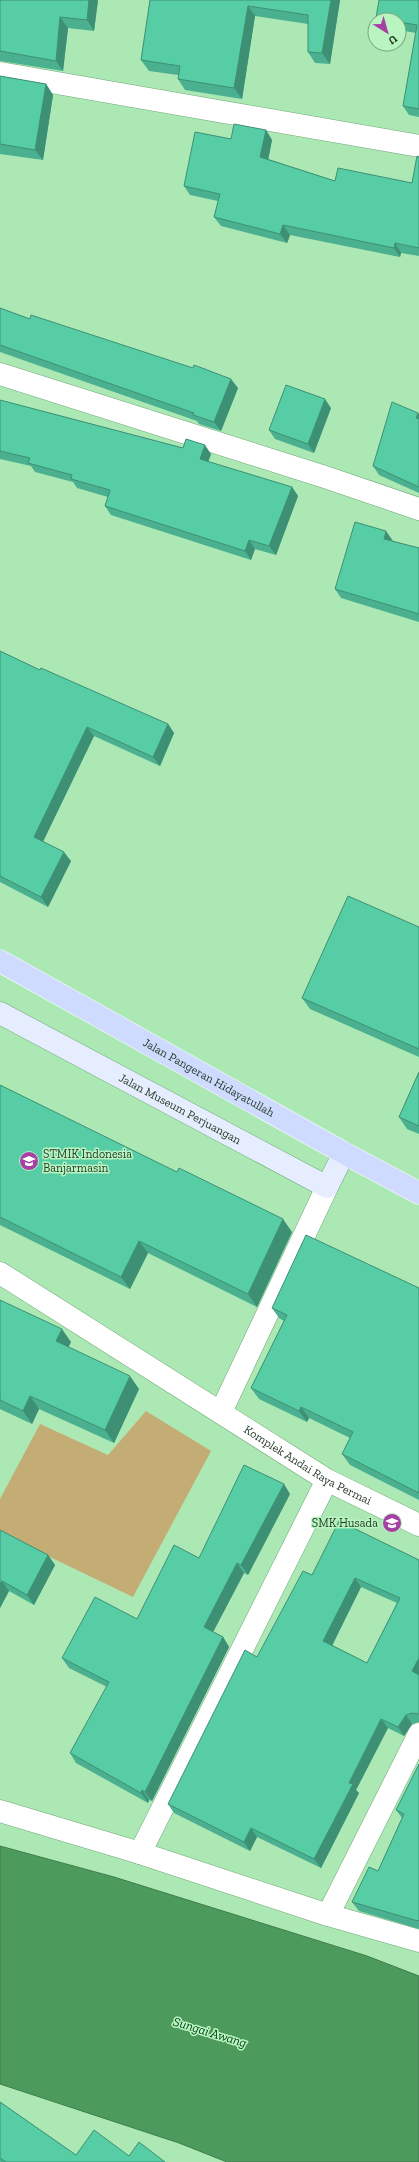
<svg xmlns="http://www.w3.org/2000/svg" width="419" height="2162" font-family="'Zilla Slab',serif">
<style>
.green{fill:#c4ad75}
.water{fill:#4d9b5c;stroke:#3f7d4b}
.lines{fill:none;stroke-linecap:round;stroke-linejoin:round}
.street-casing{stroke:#6ea877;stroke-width:23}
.secondary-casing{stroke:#6ea877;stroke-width:23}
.primary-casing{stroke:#fff;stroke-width:23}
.street{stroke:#fff;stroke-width:22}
.secondary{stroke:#e6edfe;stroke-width:22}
.primary{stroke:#cedbfe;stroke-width:22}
.wall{fill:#4bb08f;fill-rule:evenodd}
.shaded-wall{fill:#3d9074}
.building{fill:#57cda6;stroke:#3d9074;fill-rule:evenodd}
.labels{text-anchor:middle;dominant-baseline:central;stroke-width:3;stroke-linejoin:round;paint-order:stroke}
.street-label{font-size:12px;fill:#1f3723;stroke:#b9f5c1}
.poi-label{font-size:12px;fill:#1f3723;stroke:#b9f5c1;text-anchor:start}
.water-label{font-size:13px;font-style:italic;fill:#064319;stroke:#b9f5c1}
</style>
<rect width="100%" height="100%" fill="#ace8b4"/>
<polygon class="green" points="146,1411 211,1451 133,1597 0,1533 0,1499 40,1424 108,1455"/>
<polygon class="water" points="0,1846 114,1877 367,1956 419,1976 419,2162 227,2162 179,2143 0,2084"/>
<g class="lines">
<defs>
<g id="street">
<polyline points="0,73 419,146"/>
<polyline points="0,374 325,477 419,509"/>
<path id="s1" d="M0,1273L327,1480L419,1525"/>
<polyline points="221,1412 327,1187"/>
<polyline points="0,1811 140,1853 328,1915 419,1941"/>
<polyline points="140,1853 327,1480"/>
<polyline points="328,1915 419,1734"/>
</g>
<g id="secondary">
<path id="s2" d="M0,1013L327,1187L344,1153"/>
</g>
<g id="primary">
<path id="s3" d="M0,961L344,1153L419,1193"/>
</g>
</defs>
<use href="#street" class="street-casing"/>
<use href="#secondary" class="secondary-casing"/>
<use href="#primary" class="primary-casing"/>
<use href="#street" class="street"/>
<use href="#secondary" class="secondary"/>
<use href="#primary" class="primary"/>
</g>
<g class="wall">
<polygon points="0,0 98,0 94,31 68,28 63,71 0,61"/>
<polygon points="150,0 340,0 330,64 315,63 308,52 308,24 255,16 242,99 185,90 178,79 178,75 149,71 141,60"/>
<polygon points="419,0 419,117 409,115 403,106 416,33 399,30 399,20 377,20 376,18"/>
<polygon points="0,76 46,84 53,95 43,160 0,154"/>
<polygon points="266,130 272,140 268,159 335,181 412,183 419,157 419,256 401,253 400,257 290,235 287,243 221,226 214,217 218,201 190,195 184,186 231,139"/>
<polygon points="0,308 30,319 238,388 221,431 199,424 197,421 0,352"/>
<polygon points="0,400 183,448 211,454 208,462 292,487 298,496 276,555 255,549 251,560 111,515 105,506 108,497 77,488 73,482 35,472 31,466 0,459"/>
<polygon points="331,408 314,453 275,439 269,430"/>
<polygon points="419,414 419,493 379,475 373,466"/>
<polygon points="393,541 419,548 419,622 341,598 335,589"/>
<polygon points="0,651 40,670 168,724 174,733 160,766 94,736 43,841 71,861 48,907 0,882"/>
<polygon points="419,927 419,1057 310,1009 302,998"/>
<polygon points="419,1072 419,1134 407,1129 399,1117"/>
<polygon points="0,1085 292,1232 257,1307 148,1253 130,1289 0,1225"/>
<polygon points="419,1288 419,1500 350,1465 342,1454 350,1438 309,1418 307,1422 259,1399 251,1388 284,1321 279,1318 272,1308"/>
<polygon points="0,1300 71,1342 68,1347 139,1389 114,1443 39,1409 32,1424 0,1409"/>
<polygon points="290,1494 248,1575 244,1573 213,1632 223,1637 229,1647 152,1801 149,1800 148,1803 76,1763 70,1753 107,1687 69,1668 62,1658 137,1619 199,1558"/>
<polygon points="0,1530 48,1555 55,1565 34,1605 9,1591 0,1608"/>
<path d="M419,1560V1722L412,1724L404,1736L388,1728L356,1790L359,1793L321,1868L257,1837L250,1851L174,1813L168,1804L257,1657L312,1575ZM361,1587L397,1603L367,1663L332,1645Z"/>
<polygon points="419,1764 419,1929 359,1911 352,1902 378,1871 402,1818 396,1810"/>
<polygon points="0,2102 76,2155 129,2156 165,2162 0,2162"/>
</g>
<g class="shaded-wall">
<polygon points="89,0 98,0 94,31 87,20"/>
<polygon points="331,0 340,0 330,64 322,53"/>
<polygon points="248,6 255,16 242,99 234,88"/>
<polygon points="60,17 68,28 63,71 56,61"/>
<polygon points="46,84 53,95 43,160 35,150"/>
<polygon points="266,130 272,140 267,166 260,157"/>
<polygon points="283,225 290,235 287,243 280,234"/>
<polygon points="395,243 401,253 400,257 394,248"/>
<polygon points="231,379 238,388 221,431 214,422"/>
<polygon points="325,399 331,408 314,453 308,444"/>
<polygon points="418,413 419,414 419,422 416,418"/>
<polygon points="205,445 211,454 206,468 200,459"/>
<polygon points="292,487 298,496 276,555 269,546"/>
<polygon points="386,531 393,541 384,539"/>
<polygon points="249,540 255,549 251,560 245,551"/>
<polygon points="168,724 174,733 160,766 153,757"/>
<polygon points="87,727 94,736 41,846 34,837"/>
<polygon points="64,852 71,861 48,907 41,897"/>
<polygon points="283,1219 292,1232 257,1307 248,1294"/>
<polygon points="139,1241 148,1253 130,1289 121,1277"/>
<polygon points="62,1329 71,1342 65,1354 56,1341"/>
<polygon points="130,1376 139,1389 114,1443 105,1430"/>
<polygon points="30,1396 39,1409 32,1424 23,1411"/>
<polygon points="301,1407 309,1418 307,1422 299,1411"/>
<polygon points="284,1484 290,1494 248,1575 241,1565"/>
<polygon points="48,1555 55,1565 34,1605 27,1595"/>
<polygon points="237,1563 244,1573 211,1636 204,1627"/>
<polygon points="355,1578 361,1587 330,1650 323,1641"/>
<polygon points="2,1581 9,1591 0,1608 0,1584"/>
<polygon points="223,1637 229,1647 152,1801 145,1792"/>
<polygon points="419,1658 419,1679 412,1671"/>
<polygon points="406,1715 412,1724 404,1736 398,1727"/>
<polygon points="381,1719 388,1728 356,1790 359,1793 321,1868 314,1859 349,1783"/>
<polygon points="142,1790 149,1800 148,1803 141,1793"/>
<polygon points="251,1828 257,1837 250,1851 244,1842"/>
</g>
<g class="building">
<polygon points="0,0 89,0 87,20 60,17 56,61 0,51"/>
<polygon points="150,0 331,0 322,53 308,52 308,15 248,6 234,88 178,79 180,66 141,60"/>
<polygon points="379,0 419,0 419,109 403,106 417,25 399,22 399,20 389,20 376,18"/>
<polygon points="0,76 46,84 35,150 0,144"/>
<polygon points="234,124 266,130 260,157 335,181 338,168 412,183 417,156 419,157 419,248 395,243 394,248 283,225 280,234 214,217 220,194 184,186 195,132 231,139"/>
<polygon points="0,308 30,319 31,315 193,368 194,365 231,379 214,422 193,415 194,413 0,345"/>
<polygon points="286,385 325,399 308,444 269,430"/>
<polygon points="0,400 183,448 186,439 205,445 200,459 292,487 269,546 249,540 245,551 105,506 110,490 71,479 72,475 28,463 30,458 0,451"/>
<polygon points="392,402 418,413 416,418 419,419 419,487 373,466"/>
<polygon points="355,522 386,531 384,539 419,548 419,614 335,589"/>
<polygon points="0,651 40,670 41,668 168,724 153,757 87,727 34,837 64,852 41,897 0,876"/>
<polygon points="348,896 419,927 419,1049 302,998"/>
<polygon points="419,1072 419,1126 399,1117"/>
<polygon points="0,1085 177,1172 179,1168 283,1219 248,1294 139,1241 121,1277 0,1217"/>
<polygon points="306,1235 419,1288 419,1493 342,1454 353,1432 301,1407 299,1411 251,1388 287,1315 272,1308"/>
<polygon points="0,1300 62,1329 56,1341 130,1376 105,1430 30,1396 23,1411 0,1400"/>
<polygon points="244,1465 284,1484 241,1565 237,1563 204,1627 223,1637 145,1792 142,1790 141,1793 70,1753 109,1682 62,1658 95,1597 137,1619 174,1545 199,1558"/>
<path d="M339,1521L419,1560V1658L412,1671L419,1675V1714L412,1713L406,1715L398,1727L381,1719L349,1783L353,1784L314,1859L251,1828L244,1842L168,1804L245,1650L257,1657L303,1571L312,1575ZM355,1578L400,1598L367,1663L323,1641Z"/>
<polygon points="0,1530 48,1555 27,1595 2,1581 0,1584"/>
<polygon points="419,1764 419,1920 418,1921 352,1902 369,1867 378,1871 404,1814 396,1810"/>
<polygon points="0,2102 76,2155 94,2130 129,2156 139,2142 165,2162 6,2162 0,2158"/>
</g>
<defs>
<symbol id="school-disc" viewBox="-11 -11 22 22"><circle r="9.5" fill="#a640a4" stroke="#b9f5c1"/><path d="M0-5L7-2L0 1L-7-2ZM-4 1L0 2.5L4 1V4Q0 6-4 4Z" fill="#fff"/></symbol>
</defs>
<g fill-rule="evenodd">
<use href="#school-disc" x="18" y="1150" width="22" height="22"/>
<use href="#school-disc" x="381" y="1512" width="22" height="22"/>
</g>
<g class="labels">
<g class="street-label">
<text stroke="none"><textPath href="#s3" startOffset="239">Jalan Pangeran Hidayatullah</textPath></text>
<text stroke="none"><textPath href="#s2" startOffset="204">Jalan Museum Perjuangan</textPath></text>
<text stroke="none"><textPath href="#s1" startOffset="363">Komplek Andai Raya Permai</textPath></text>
</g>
<g class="poi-label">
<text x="43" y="1154">STMIK Indonesia<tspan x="43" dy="14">Banjarmasin</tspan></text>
<text x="378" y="1523" text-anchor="end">SMK Husada</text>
</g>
<g class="water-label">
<text transform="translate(210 2032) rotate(17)">Sungai Awang</text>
</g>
</g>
<g transform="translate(387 32) rotate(143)"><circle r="19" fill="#b9f5c1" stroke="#7ba982"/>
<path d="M0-3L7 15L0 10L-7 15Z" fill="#a640a4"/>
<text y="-6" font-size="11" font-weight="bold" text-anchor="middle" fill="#1f3723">U</text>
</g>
</svg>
